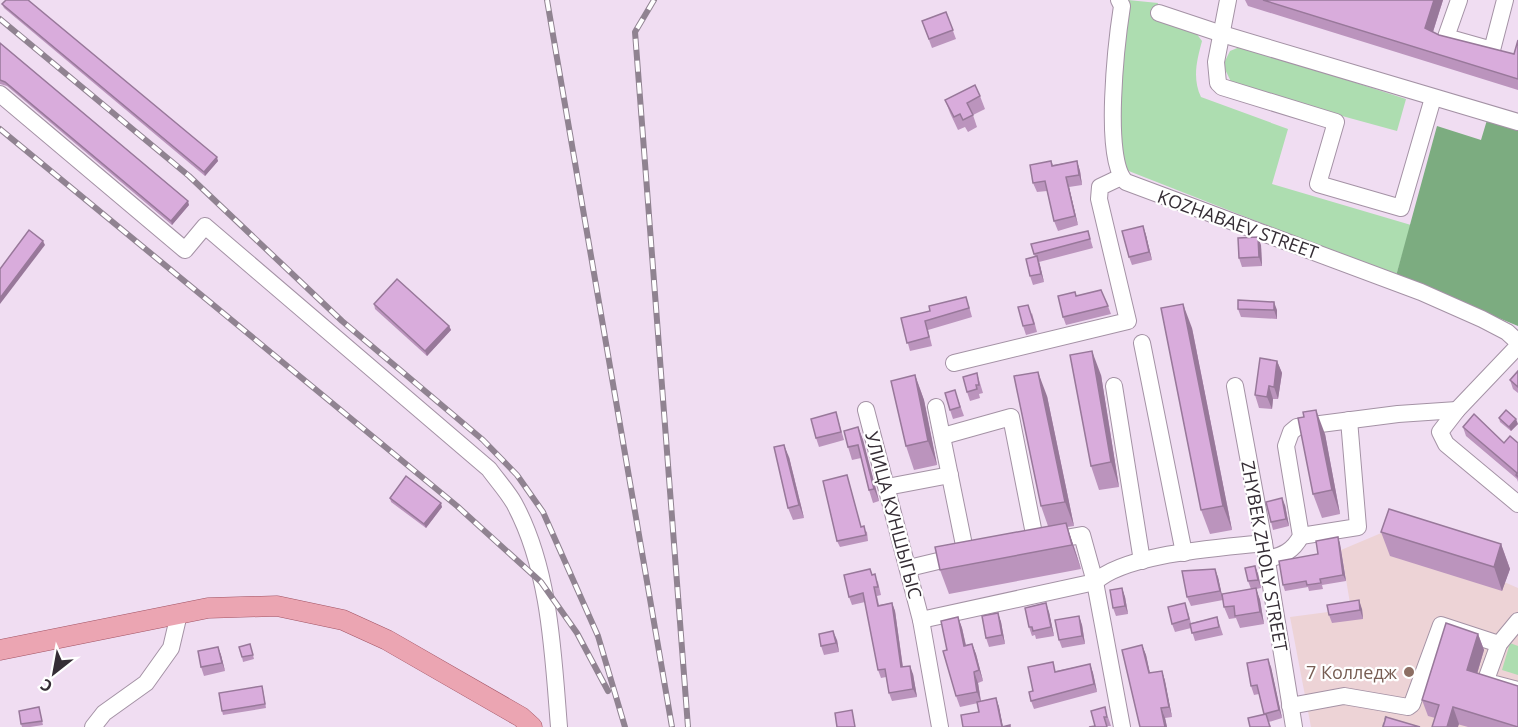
<svg xmlns="http://www.w3.org/2000/svg" width="1518" height="727" font-family="'Open Sans',sans-serif">
<style>
.education{fill:#edd3d6}
.green{fill:#adddb0}
.forest{fill:#7cac80}
.lines{fill:none;stroke-linecap:round;stroke-linejoin:round}
.minor-casing{stroke:#a492a5;stroke-width:18}
.major-casing{stroke:#a25465;stroke-width:21}
.path{stroke:#a697a7;stroke-width:2;stroke-dasharray:4.5 3;stroke-linecap:butt}
.minor{stroke:#fff;stroke-width:16}
.major{stroke:#eba5b2;stroke-width:20}
.rail-casing{stroke:#908391;stroke-width:6}
.rail{stroke:#fff;stroke-width:4;stroke-dasharray:11;stroke-linecap:butt}
.wall{fill:#bb94bd}
.shaded-wall{fill:#98789a}
.building{fill:#d9acdc;stroke:#98789a;stroke-width:1.5}
.education-dot{fill:#8d6e63;stroke:#fff;stroke-width:2}
.labels{text-anchor:middle;dominant-baseline:central;stroke-width:4.5;stroke-linejoin:round;paint-order:stroke}
.street-label{font-size:18px;fill:#352d35;stroke:#fff}
.education-label{font-size:18px;fill:#785e54;stroke:#fff;text-anchor:end}
</style>
<rect width="100%" height="100%" fill="#f0ddf2"/>
<polygon class="education" points="1386,531 1518,588 1518,727 1311,727 1290,617 1351,609 1341,550"/>
<g class="green">
<path d="M1128,0L1158,3L1154,20L1196,33L1202,41C1197,60 1192,78 1201,97L1288,129L1272,184L1411,225L1396,276L1121,168L1117,57Z"/>
<polygon points="1242,46 1406,99 1397,131 1233,86 1223,65 1230,51"/>
<polygon points="1510,643 1518,646 1518,675 1502,670"/>
</g>
<polygon class="forest" points="1487,120 1518,130 1518,326 1396,276 1437,126 1481,140"/>
<g class="lines">
<defs>
<g id="minor">
<path d="M1119,0L1122,6C1117,38 1102,161 1126,182L1421,292L1482,319L1507,332L1518,342"/>
<polyline points="1228,0 1216,62 1218,83 1222,87 1336,122 1318,184 1401,208 1433,98"/>
<polyline points="1459,0 1446,37 1492,50 1505,0"/>
<polyline points="1159,13 1222,34 1518,122"/>
<path d="M0,94L185,250L205,226L489,469C497,480 507,491 514,503C550,569 553,653 559,727"/>
<polyline points="1142,343 1184,553"/>
<polyline points="1518,346 1457,410 1440,432 1446,444 1518,504"/>
<polyline points="954,363 1128,321 1099,199 1100,187 1121,177"/>
<polyline points="1114,386 1142,561"/>
<polyline points="1235,386 1264,543 1294,727"/>
<polyline points="936,407 966,555"/>
<polyline points="866,410 921,620 940,727"/>
<polyline points="943,436 1011,417 1036,544"/>
<polyline points="887,487 950,475"/>
<polyline points="1301,536 1358,527 1349,420"/>
<polyline points="1049,541 1082,535 1095,582 1122,727"/>
<path d="M1266,559C1283,556 1293,551 1301,536L1286,446L1291,432L1297,427L1398,414L1457,410"/>
<polyline points="909,568 959,556"/>
<path d="M921,620L1095,582C1126,553 1221,548 1264,543"/>
<polyline points="1518,621 1499,644 1487,677 1491,683 1518,690"/>
<polyline points="1290,706 1344,696 1408,707 1412,704 1441,625 1499,644"/>
<polyline points="93,727 104,713 146,683 171,648 179,614"/>
</g>
<polyline id="major" points="0,650 208,608 277,606 343,620 387,640 521,717 532,727"/>
</defs>
<use href="#minor" class="minor-casing"/>
<use href="#major" class="major-casing"/>
<polyline class="path" points="1383,727 1386,716"/>
<use href="#minor" class="minor"/>
<use href="#major" class="major"/>
<defs>
<g id="rail">
<polyline points="547,0 672,727"/>
<polyline points="654,0 635,32 688,727"/>
<polyline points="0,19 189,176 342,321 483,440 517,475 543,512 598,636 625,727"/>
<polyline points="0,129 457,506 541,582 577,633 608,691"/>
</g>
</defs>
<use href="#rail" class="rail-casing"/>
<use href="#rail" class="rail"/>
</g>
<g class="wall">
<polygon points="1245,0 1443,0 1433,32 1439,35 1514,54 1518,40 1518,90 1248,6"/>
<polygon points="2,4 218,161 205,176 4,8"/>
<polygon points="946,12 956,39 932,48 922,21"/>
<polygon points="0,43 189,205 172,225 7,86 0,84"/>
<polygon points="980,96 985,109 973,115 977,127 968,132 965,127 958,130 950,113 945,100"/>
<polygon points="1051,161 1053,165 1077,161 1080,171 1082,185 1069,187 1078,225 1058,231 1054,221 1047,191 1037,192 1033,183"/>
<polygon points="1143,226 1146,235 1152,260 1132,265 1129,257"/>
<polygon points="1088,231 1093,248 1039,262 1044,282 1033,285 1030,276 1035,257 1031,244"/>
<polygon points="1261,245 1262,266 1242,267 1239,258"/>
<polygon points="1075,292 1076,296 1108,306 1111,314 1066,325 1063,317"/>
<polygon points="374,304 449,326 451,330 427,356 375,309"/>
<polygon points="969,306 972,317 928,330 932,346 910,351 901,318"/>
<polygon points="1238,309 1277,310 1277,319 1241,317"/>
<polygon points="1032,313 1037,332 1026,335 1023,326"/>
<polygon points="1192,328 1232,530 1210,534 1201,510"/>
<polygon points="1277,361 1282,373 1278,399 1273,399 1272,409 1259,408 1255,395"/>
<polygon points="1518,371 1518,393 1513,389 1510,380"/>
<polygon points="977,373 983,393 979,394 980,398 970,401 967,392"/>
<polygon points="915,375 924,400 937,465 914,470 906,446"/>
<polygon points="1101,375 1119,487 1099,490 1091,466"/>
<polygon points="1047,396 1074,526 1067,527 1074,547 1081,569 949,594 940,570 1048,526 1041,506"/>
<polygon points="958,399 964,416 953,419 950,410"/>
<polygon points="836,412 844,440 819,447 816,438"/>
<polygon points="1499,418 1518,424 1511,431 1500,422"/>
<polygon points="858,427 863,440 879,501 873,503 869,490 861,458 852,460 848,447"/>
<polygon points="1463,427 1504,443 1518,443 1518,482 1517,479 1466,436"/>
<polygon points="1325,434 1340,514 1322,518 1313,494"/>
<polygon points="789,457 804,518 793,520 788,508"/>
<polygon points="847,475 861,527 867,532 868,541 840,547 837,541"/>
<polygon points="390,498 442,507 426,528 391,502"/>
<polygon points="1285,505 1289,526 1273,530 1271,522"/>
<polygon points="1381,532 1501,544 1510,569 1502,591 1390,556"/>
<polygon points="1338,537 1340,544 1346,581 1322,585 1323,589 1309,591 1308,587 1285,591 1283,585"/>
<polygon points="1255,566 1258,574 1261,588 1256,589 1260,600 1264,624 1240,628 1236,618 1229,619 1224,607 1251,589 1248,581"/>
<polygon points="872,574 878,582 881,595 877,596 879,605 892,603 895,611 903,667 913,674 917,697 892,701 889,693 886,677 881,678 878,670 865,602 852,605 849,597"/>
<polygon points="1218,577 1223,600 1191,606 1187,597"/>
<polygon points="1122,588 1125,597 1128,614 1116,616 1113,608"/>
<polygon points="1362,609 1363,619 1332,623 1329,615"/>
<polygon points="1049,612 1054,636 1036,639 1035,635 1032,636 1029,627"/>
<polygon points="1188,612 1191,623 1217,617 1223,635 1195,641 1191,628 1175,632 1172,624"/>
<polygon points="998,613 1001,622 1005,644 989,647 986,638"/>
<polygon points="1079,616 1082,625 1085,644 1062,648 1059,640"/>
<polygon points="958,617 962,628 966,645 972,644 976,654 983,681 978,683 981,701 996,698 999,707 1003,727 1011,727 963,727 979,712 978,703 960,707 956,696 947,650"/>
<polygon points="1478,634 1484,650 1477,674 1518,727 1468,727 1428,716 1422,700"/>
<polygon points="837,640 839,652 824,655 821,646"/>
<polygon points="250,644 254,659 243,662 242,657"/>
<polygon points="1142,645 1146,655 1150,673 1162,671 1165,681 1172,717 1165,718 1167,727 1140,727"/>
<polygon points="218,647 221,655 225,671 204,676 201,667"/>
<polygon points="1090,664 1093,673 1097,692 1034,709 1031,701 1033,691 1056,671"/>
<polygon points="1271,667 1282,718 1269,722 1271,727 1250,727 1264,714 1259,694 1254,695 1251,686"/>
<polygon points="263,690 266,708 223,715 222,711"/>
<polygon points="39,707 43,725 30,727 22,727 21,724"/>
<polygon points="1091,711 1108,717 1111,726 1095,726"/>
</g>
<g class="shaded-wall">
<polygon points="1434,0 1443,0 1430,41 1425,28"/>
<polygon points="217,157 218,161 205,176 204,172"/>
<polygon points="1077,161 1080,171 1082,185 1079,175"/>
<polygon points="1066,177 1069,187 1078,225 1075,216"/>
<polygon points="188,201 189,205 172,225 171,221"/>
<polygon points="1143,226 1146,235 1152,260 1149,252"/>
<polygon points="1258,237 1261,245 1262,266 1259,257"/>
<polygon points="43,241 45,245 0,304 0,298"/>
<polygon points="1037,256 1040,265 1044,282 1041,274"/>
<polygon points="1274,302 1277,310 1277,319 1274,310"/>
<polygon points="1183,304 1192,328 1232,530 1223,506"/>
<polygon points="449,326 451,330 427,356 425,351"/>
<polygon points="1092,351 1101,375 1119,487 1111,462"/>
<polygon points="1277,361 1282,373 1278,399 1274,387"/>
<polygon points="1038,372 1047,396 1074,526 1065,502"/>
<polygon points="915,375 924,400 937,465 928,441"/>
<polygon points="1269,386 1273,399 1272,409 1267,397"/>
<polygon points="1316,410 1325,434 1340,514 1332,490"/>
<polygon points="1516,419 1518,424 1511,431 1509,427"/>
<polygon points="858,427 863,440 879,501 874,489"/>
<polygon points="784,445 789,457 804,518 799,505"/>
<polygon points="1282,498 1285,505 1289,526 1286,519"/>
<polygon points="441,503 442,507 426,528 424,524"/>
<polygon points="1066,523 1074,547 1081,569 1072,545"/>
<polygon points="1338,537 1340,544 1346,581 1343,575"/>
<polygon points="1501,544 1510,569 1502,591 1494,567"/>
<polygon points="1255,566 1258,574 1261,588 1258,580"/>
<polygon points="1215,569 1218,577 1223,600 1220,591"/>
<polygon points="1122,588 1125,597 1128,614 1125,606"/>
<polygon points="1256,588 1260,600 1264,624 1260,612"/>
<polygon points="1359,600 1362,609 1363,619 1360,610"/>
<polygon points="892,603 895,611 904,676 901,667"/>
<polygon points="1046,603 1049,612 1054,636 1051,627"/>
<polygon points="998,613 1001,622 1005,644 1002,635"/>
<polygon points="1079,616 1082,625 1085,644 1082,636"/>
<polygon points="958,617 962,628 968,656 964,646"/>
<polygon points="833,631 837,640 839,652 836,643"/>
<polygon points="1478,634 1484,650 1473,687 1467,670"/>
<polygon points="972,644 976,654 983,681 979,670"/>
<polygon points="1142,645 1146,655 1152,683 1149,673"/>
<polygon points="218,647 221,655 225,671 222,663"/>
<polygon points="1268,659 1271,667 1282,718 1279,710"/>
<polygon points="1090,664 1093,673 1097,692 1094,684"/>
<polygon points="910,666 913,674 917,697 913,689"/>
<polygon points="1162,671 1165,681 1172,717 1169,707"/>
<polygon points="974,672 978,683 981,703 977,692"/>
<polygon points="996,698 999,707 1003,727 1002,727"/>
<polygon points="1453,707 1459,724 1458,727 1447,727"/>
<polygon points="1161,708 1165,718 1167,727 1165,727"/>
</g>
<g class="building">
<polygon points="6,0 28,0 217,157 204,172 2,4"/>
<polygon points="1263,0 1434,0 1425,28 1439,35 1514,54 1518,40 1518,79"/>
<polygon points="946,12 953,30 929,39 922,21"/>
<polygon points="0,43 188,201 171,221 5,82 0,80"/>
<polygon points="975,85 980,96 967,103 973,115 963,120 960,114 954,117 945,100"/>
<polygon points="1051,161 1052,166 1077,161 1079,175 1066,177 1075,216 1054,221 1045,181 1033,183 1030,165"/>
<polygon points="1143,226 1149,252 1129,257 1122,231"/>
<polygon points="29,230 43,241 0,298 0,269"/>
<polygon points="1088,231 1090,239 1034,254 1031,244"/>
<polygon points="1258,237 1259,257 1239,258 1238,238"/>
<polygon points="1037,256 1041,274 1030,276 1026,259"/>
<polygon points="397,279 449,326 425,351 374,304"/>
<polygon points="1101,290 1108,306 1063,317 1058,296 1075,292 1076,296"/>
<polygon points="966,297 969,308 925,321 929,337 907,343 901,318 930,311 929,306"/>
<polygon points="1238,300 1274,302 1274,310 1238,309"/>
<polygon points="1183,304 1223,506 1201,510 1161,308"/>
<polygon points="1028,305 1034,324 1023,326 1018,307"/>
<polygon points="1092,351 1111,462 1091,466 1070,355"/>
<polygon points="1260,358 1277,361 1274,387 1269,386 1267,397 1255,395"/>
<polygon points="1518,371 1518,387 1510,380"/>
<polygon points="1038,372 1065,502 1041,506 1014,376"/>
<polygon points="977,373 979,385 976,385 977,389 967,392 963,377"/>
<polygon points="915,375 928,441 906,446 891,381"/>
<polygon points="955,390 960,407 950,410 945,393"/>
<polygon points="1316,410 1332,490 1313,494 1298,418 1304,417 1303,412"/>
<polygon points="1506,410 1516,419 1509,427 1499,418"/>
<polygon points="836,412 841,432 816,438 811,419"/>
<polygon points="1474,414 1504,443 1510,436 1518,443 1518,477 1516,475 1517,473 1463,427"/>
<polygon points="858,427 874,489 869,490 858,445 848,447 844,431"/>
<polygon points="784,445 799,505 788,508 774,447"/>
<polygon points="847,475 861,527 864,526 866,535 837,541 823,481"/>
<polygon points="406,476 441,503 424,524 390,498"/>
<polygon points="1282,498 1286,519 1271,522 1266,502"/>
<polygon points="1389,509 1501,544 1494,567 1381,532"/>
<polygon points="1066,523 1072,545 940,570 935,547"/>
<polygon points="1338,537 1343,575 1320,579 1321,583 1307,585 1306,581 1283,585 1279,561 1318,554 1316,541"/>
<polygon points="1255,566 1258,580 1248,581 1245,568"/>
<polygon points="870,569 872,575 875,574 878,587 874,587 878,606 892,603 901,667 910,666 913,689 889,693 885,669 878,670 863,593 849,597 844,575"/>
<polygon points="1215,569 1220,591 1187,597 1182,571"/>
<polygon points="1122,588 1125,606 1113,608 1110,590"/>
<polygon points="1256,588 1260,612 1235,616 1234,606 1224,607 1222,594"/>
<polygon points="1359,600 1360,610 1329,615 1327,605"/>
<polygon points="1046,603 1051,627 1033,631 1032,627 1029,627 1025,608"/>
<polygon points="1185,603 1189,619 1172,624 1168,607"/>
<polygon points="998,613 1002,635 986,638 982,616"/>
<polygon points="1079,616 1082,636 1059,640 1055,620"/>
<polygon points="958,617 964,646 972,644 979,670 974,672 977,692 956,696 943,651 947,650 941,621"/>
<polygon points="1217,617 1219,627 1192,633 1190,624"/>
<polygon points="1446,623 1478,634 1467,670 1518,686 1518,727 1453,707 1447,727 1432,727 1439,705 1422,700"/>
<polygon points="833,631 836,643 821,646 819,634"/>
<polygon points="250,644 253,655 242,657 239,647"/>
<polygon points="1142,645 1149,673 1162,671 1169,707 1161,708 1165,727 1140,727 1122,650"/>
<polygon points="218,647 222,663 201,667 198,651"/>
<polygon points="1268,659 1279,710 1264,714 1257,685 1251,686 1247,663"/>
<polygon points="1053,662 1055,672 1090,664 1094,684 1031,701 1029,692 1033,691 1028,667"/>
<polygon points="262,686 265,704 222,711 219,693"/>
<polygon points="996,698 1002,727 1010,725 1010,727 963,727 961,715 979,712 977,702"/>
<polygon points="39,707 42,721 21,724 19,711"/>
<polygon points="1105,707 1107,717 1104,717 1107,727 1089,727 1095,726 1091,711"/>
<polygon points="852,710 855,727 837,727 835,713"/>
<polygon points="1266,714 1270,727 1250,727 1248,718"/>
<polygon points="1386,717 1420,727 1383,727"/>
</g>
<circle class="education-dot" cx="1409" cy="672" r="6"/>
<g class="labels">
<g class="street-label">
<text transform="translate(1238 224) rotate(20)">KOZHABAEV STREET</text>
<text transform="translate(894 515) rotate(75)">УЛИЦА КУНШЫГЫС</text>
<text transform="translate(1265 556) rotate(80)">ZHYBEK ZHOLY STREET</text>
</g>
<g class="education-label">
<text x="1397" y="672">7 Колледж</text>
</g>
</g>
<g transform="translate(54 673) rotate(211)" stroke="#ffffff" stroke-width="4.5" paint-order="stroke">
<path d="M0-4.5L10 22L0 15L-10 22Z" fill="#352d35"/>
<text y="-9" font-size="16" font-weight="bold" text-anchor="middle" fill="#352d35">С</text>
</g>
</svg>
